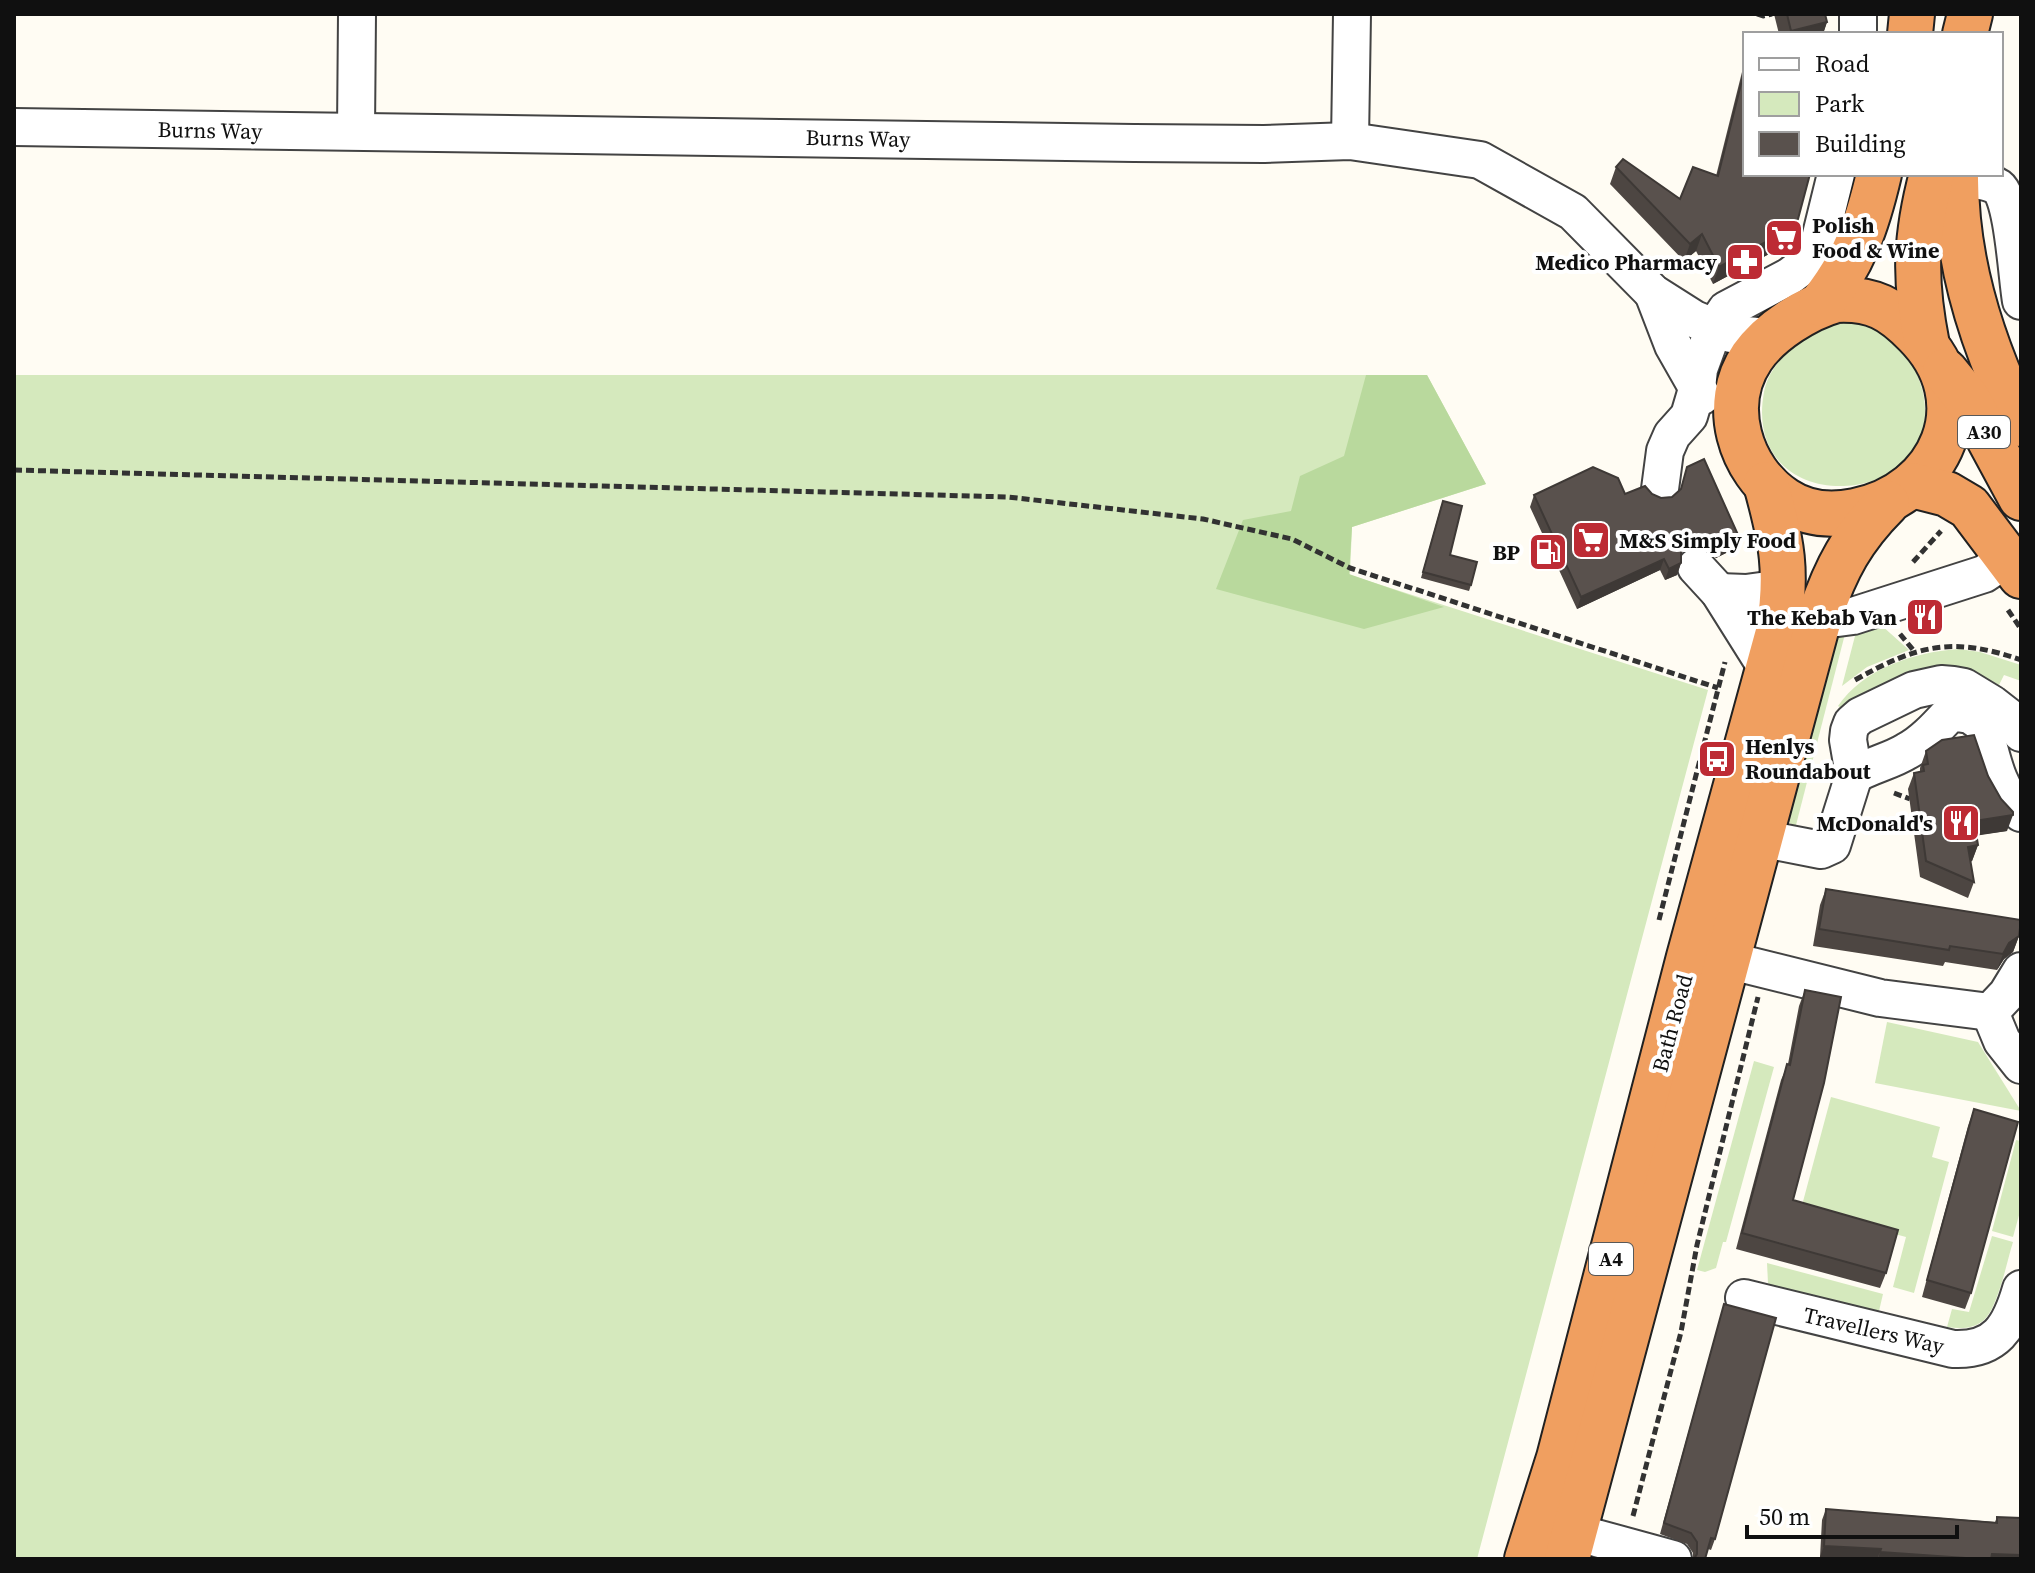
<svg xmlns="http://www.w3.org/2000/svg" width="2035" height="1573" font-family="'Source Serif 4',serif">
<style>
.green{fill:#d5e9bd}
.forest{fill:#b9d99d}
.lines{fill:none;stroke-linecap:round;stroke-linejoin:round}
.minor-casing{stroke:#434343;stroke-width:40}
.highway-casing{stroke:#212121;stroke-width:48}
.path{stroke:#323232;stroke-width:5;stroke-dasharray:8 4;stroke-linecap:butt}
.minor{stroke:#fff;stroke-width:36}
.highway{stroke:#f09f60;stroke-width:44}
.wall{fill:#4d4642}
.shaded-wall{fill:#3e3936}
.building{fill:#59514d;stroke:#3e3936;stroke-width:2}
.labels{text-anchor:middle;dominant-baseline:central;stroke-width:8;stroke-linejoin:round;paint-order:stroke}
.shield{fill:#fff;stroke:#585858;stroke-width:2}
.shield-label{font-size:20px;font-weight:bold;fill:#101010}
.street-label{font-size:22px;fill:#101010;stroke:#fff}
.poi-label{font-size:22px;font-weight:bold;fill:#101010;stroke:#fff;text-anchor:end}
</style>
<rect width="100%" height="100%" fill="#fffcf3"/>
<g class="green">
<path d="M1855,318L1897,336C1909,359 1925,382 1925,409C1927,512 1741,517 1764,392C1772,351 1819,329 1855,318Z"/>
<polygon points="14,375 1427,375 1486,484 1352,527 1350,575 1708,690 1477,1559 14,1559"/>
<polygon points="1881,625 1909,650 1867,667 1842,686 1855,636 1857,633"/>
<polygon points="1846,630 1795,829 1786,818 1834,641"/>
<path d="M1959,649L1980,652L2021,665V681L2004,675L1999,685L1984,677L1957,670L1843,709L1838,706C1864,668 1915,652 1959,649Z"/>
<polygon points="1887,1022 1978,1042 2021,1111 1875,1083"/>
<polygon points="1754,1061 1774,1067 1726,1242 1723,1242 1716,1268 1705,1272 1697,1270"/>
<polygon points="1831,1097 1940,1127 1932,1157 1949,1162 1914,1293 1893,1287 1906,1237 1801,1209"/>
<polygon points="2016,1140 2021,1141 2021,1208 2013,1237 1992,1231"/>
<path d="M1992,1236L2013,1242C2007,1261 1998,1307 1984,1320C1974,1329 1960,1329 1947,1327L1952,1309L1969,1312Z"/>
<polygon points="1767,1263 1883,1294 1879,1311 1775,1288 1768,1283"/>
</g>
<polygon class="forest" points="1366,375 1427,375 1486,484 1352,527 1349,574 1444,607 1364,629 1216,589 1243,520 1291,511 1300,476 1344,456"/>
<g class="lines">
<defs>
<g id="minor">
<polyline points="1858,34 1858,14"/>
<polyline points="14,127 1134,143 1264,144 1350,141 1480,160 1573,212 1653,293 1694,319 1731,334 1771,337"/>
<polyline points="356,131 357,14"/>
<polyline points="1350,141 1352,14"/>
<path d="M1930,181C1949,181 1982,176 1998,187C2013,198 2017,279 2021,301"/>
<polyline points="1653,293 1673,345 1702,396"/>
<polyline points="1660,489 1665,451 1672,435 1689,416 1697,389 1699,369 1714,328 1726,310 1790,276 1807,263 1818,247 1836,174"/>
<polyline points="1696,567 1719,592 1768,670"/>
<polyline points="1719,592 1746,593 1784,588"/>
<polyline points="1820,615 1838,618 1853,616 1984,574 2008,558"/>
<path d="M1854,775C1871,765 1891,761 1907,751C1924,742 1938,726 1951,712L1970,715L1983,724C1992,757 1996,788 2021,813"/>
<polyline points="1759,838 1821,850 1832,845 1854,775 1848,740 1849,731 1852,723 1860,716 1914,690 1941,684 1953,685 1964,687 1992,704 2010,718 2021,733"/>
<polyline points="1727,960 1880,998 1990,1012 2007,994 2021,971"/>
<polyline points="1990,1012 2002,1041 2021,1065"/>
<path d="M1744,1298L1953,1349C1996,1351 2010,1327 2021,1289"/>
<polyline points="1574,1532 1673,1559"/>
</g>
<g id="highway">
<polyline points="1910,34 1912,14"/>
<polyline points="1965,34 1970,14"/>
<path d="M1956,174C1955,261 1983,347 2021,424"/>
<path d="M1836,300C1873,298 1892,309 1916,334C1983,401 1942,494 1855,511C1831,516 1806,514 1785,500C1739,470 1720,404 1752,357C1770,331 1807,308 1836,300Z"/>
<path d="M1821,304C1854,263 1867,225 1879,174"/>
<path d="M1927,345C1914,280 1915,238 1932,174"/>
<polyline points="1945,371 1967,398 2021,498"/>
<polyline points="1912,485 1947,494 1969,507 2021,576"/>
<path d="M1527,1559L1559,1458L1689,957L1778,632C1788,572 1782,542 1766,484"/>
<path d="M1567,1559L1820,615C1836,568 1852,538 1887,503"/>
</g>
</defs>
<use href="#minor" class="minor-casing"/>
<use href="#highway" class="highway-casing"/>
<g class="path">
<polyline points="1757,14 1763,16 1772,14"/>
<polyline points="14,470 1008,497 1203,519 1292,539 1350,568 1718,688"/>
<polyline points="1913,562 1941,531"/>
<polyline points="2008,610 2021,629"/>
<polyline points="1900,634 1914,651"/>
<path d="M1855,680C1917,645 1953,636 2021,660"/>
<polyline points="1894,793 1910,799"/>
<polyline points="1659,920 1725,662"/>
<polyline points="1633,1516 1681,1332 1697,1245 1758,997"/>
</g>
<use href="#minor" class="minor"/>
<use href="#highway" class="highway"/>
</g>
<g class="wall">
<polygon points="1774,14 1825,14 1827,22 1823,34 1779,34"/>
<polygon points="1745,60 1745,174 1792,236 1784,246 1713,284 1696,251 1684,261 1610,184 1616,167 1680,199 1716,176"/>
<polygon points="1687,467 1734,549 1716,558 1703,547 1691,547 1681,553 1681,563 1677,575 1665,580 1660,570 1577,609 1530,507 1534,495 1652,494 1661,498 1672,497 1680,491"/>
<polygon points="1441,506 1450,555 1471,585 1469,591 1421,578"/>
<polygon points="1926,751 1988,776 2007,831 1977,835 1978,845 1972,861 1970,862 1974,882 1968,898 1920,877 1908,789 1914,773 1920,772 1920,768"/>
<polygon points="1826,889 2019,936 2013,952 2004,959 1997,970 1945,962 1943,966 1813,946 1820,905"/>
<polygon points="1805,990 1793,1200 1886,1273 1880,1288 1736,1249 1781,1080 1788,1064 1799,1006"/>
<polygon points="1974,1109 1971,1293 1965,1309 1922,1297 1968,1126"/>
<polygon points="1724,1304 1715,1539 1711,1550 1708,1549 1705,1559 1693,1559 1693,1553 1687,1544 1660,1534"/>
<polygon points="1826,1509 1995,1522 1997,1517 2021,1559 1859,1559 1820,1557 1822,1520"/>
</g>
<g class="shaded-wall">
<polygon points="1827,22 1823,34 1789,34 1791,31"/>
<polygon points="1798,219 1792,236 1784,246 1713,284 1719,267"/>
<polygon points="1702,234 1696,251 1684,261 1690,244"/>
<polygon points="1695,535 1707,536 1703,547 1691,547 1681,552 1681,548 1686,540"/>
<polygon points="1739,537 1734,549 1716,558 1720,546"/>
<polygon points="1664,559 1660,570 1577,609 1581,597"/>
<polygon points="1681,563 1677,575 1665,580 1669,569"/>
<polygon points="2013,815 2007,831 1968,837 1974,821"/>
<polygon points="1978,845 1972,861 1962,863 1968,847"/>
<polygon points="2019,936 2013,952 2004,959 1997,970 2003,954 2009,943"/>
<polygon points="1824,1546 1881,1549 1877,1559 1820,1557"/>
<polygon points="1880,1552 1980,1559 1878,1559"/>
<polygon points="1992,1554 2021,1555 2021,1559 1990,1559"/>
</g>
<g class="building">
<polygon points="1787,14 1825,14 1827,22 1791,31"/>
<polygon points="1745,68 1745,174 1810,174 1798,219 1790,229 1719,267 1702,234 1690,244 1616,167 1623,159 1680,199 1693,167 1718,176"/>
<polygon points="1704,459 1739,537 1720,546 1707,536 1695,535 1686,540 1681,548 1681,563 1669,569 1664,559 1581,597 1534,495 1593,467 1618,478 1625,494 1645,486 1652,494 1661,498 1672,497 1681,489 1687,467"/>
<polygon points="1443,501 1462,506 1450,555 1477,562 1471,585 1423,572"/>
<polygon points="1974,735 1988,776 2001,799 2013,812 2013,815 1974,821 1978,845 1968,847 1974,882 1926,861 1914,773 1924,771 1923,765 1928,764 1926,751 1942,740"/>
<polygon points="1826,889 2021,920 2019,936 2009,943 2003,954 1950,946 1949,950 1819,929"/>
<polygon points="1805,990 1841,997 1824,1083 1793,1200 1898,1230 1886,1273 1742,1233 1787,1064 1790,1065"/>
<polygon points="1974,1109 2018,1122 1971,1293 1927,1280"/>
<polygon points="1724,1304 1776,1318 1715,1539 1711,1538 1705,1559 1694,1559 1697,1554 1697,1542 1691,1533 1664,1523"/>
<polygon points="1826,1509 1997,1523 1997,1517 2021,1518 2021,1555 1992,1554 1991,1559 1980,1559 1880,1552 1881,1549 1824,1546"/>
</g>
<defs>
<symbol id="supermarket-square" viewBox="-11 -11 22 22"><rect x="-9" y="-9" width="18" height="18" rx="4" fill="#bd2b34" stroke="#fff"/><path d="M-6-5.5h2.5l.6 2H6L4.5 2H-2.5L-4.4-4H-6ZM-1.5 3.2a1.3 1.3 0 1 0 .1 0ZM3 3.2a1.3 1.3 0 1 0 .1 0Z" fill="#fff"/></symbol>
<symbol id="pharmacy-square" viewBox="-11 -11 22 22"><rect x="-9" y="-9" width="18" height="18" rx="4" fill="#bd2b34" stroke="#fff"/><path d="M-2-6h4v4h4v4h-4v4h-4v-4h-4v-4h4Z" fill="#fff"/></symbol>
<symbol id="fuel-square" viewBox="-11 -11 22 22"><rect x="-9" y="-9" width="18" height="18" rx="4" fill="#bd2b34" stroke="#fff"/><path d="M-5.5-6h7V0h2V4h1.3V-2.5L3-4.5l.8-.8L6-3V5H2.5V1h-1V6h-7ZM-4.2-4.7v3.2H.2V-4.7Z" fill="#fff"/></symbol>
<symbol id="restaurant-square" viewBox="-11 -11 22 22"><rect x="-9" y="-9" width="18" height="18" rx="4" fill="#bd2b34" stroke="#fff"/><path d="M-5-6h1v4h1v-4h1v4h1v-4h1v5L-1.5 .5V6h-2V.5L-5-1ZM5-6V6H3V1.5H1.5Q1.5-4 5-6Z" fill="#fff"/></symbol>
<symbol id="bus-square" viewBox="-11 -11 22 22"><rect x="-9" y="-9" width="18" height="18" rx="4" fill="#bd2b34" stroke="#fff"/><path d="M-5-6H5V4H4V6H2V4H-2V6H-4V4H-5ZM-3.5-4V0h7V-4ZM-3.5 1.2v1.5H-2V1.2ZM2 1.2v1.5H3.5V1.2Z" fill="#fff"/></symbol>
</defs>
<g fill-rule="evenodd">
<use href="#supermarket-square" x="1762" y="216" width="44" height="44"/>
<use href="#pharmacy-square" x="1723" y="240" width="44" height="44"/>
<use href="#supermarket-square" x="1569" y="518" width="44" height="44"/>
<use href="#fuel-square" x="1526" y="530" width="44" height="44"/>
<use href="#restaurant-square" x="1903" y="595" width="44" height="44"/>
<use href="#bus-square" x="1695" y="737" width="44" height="44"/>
<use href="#restaurant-square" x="1939" y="801" width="44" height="44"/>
</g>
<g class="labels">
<g class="shield">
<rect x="1958" y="416" width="52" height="32" rx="6"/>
<rect x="1589" y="1243" width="44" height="32" rx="6"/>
</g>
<g class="shield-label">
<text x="1984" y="432">A30</text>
<text x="1611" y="1259">A4</text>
</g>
<g class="street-label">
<text transform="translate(210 130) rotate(1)">Burns Way</text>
<text transform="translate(858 138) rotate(1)">Burns Way</text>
<text transform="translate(1672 1023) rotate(-75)">Bath Road</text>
<text transform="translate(1874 1330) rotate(13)">Travellers Way</text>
</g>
<g class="poi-label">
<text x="1812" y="225" text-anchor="start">Polish<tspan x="1812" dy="25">Food &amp; Wine</tspan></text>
<text x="1717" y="262">Medico Pharmacy</text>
<text x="1619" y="540" text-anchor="start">M&amp;S Simply Food</text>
<text x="1520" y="552">BP</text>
<text x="1897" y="617">The Kebab Van</text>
<text x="1745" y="746" text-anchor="start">Henlys<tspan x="1745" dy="25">Roundabout</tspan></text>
<text x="1933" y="823">McDonald's</text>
</g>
</g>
<rect width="2035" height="1573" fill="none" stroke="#101010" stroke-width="32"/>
<rect x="1743" y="32" width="260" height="144" fill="#ffffff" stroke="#9f9f9f" stroke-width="2"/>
<rect x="1759" y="58" width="40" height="12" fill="#ffffff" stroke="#9f9f9f" stroke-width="2"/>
<text x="1815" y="72" font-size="24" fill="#101010">Road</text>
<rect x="1759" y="92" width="40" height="24" fill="#d5e9bd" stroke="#9f9f9f" stroke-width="2"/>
<text x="1815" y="112" font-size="24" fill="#101010">Park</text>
<rect x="1759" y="132" width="40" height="24" fill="#59514d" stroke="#9f9f9f" stroke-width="2"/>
<text x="1815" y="152" font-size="24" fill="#101010">Building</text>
<path d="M1747 1525v12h210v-12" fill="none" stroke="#101010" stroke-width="4"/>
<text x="1759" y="1525" font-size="24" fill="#101010" stroke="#ffffff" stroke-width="6" paint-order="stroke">50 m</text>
</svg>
